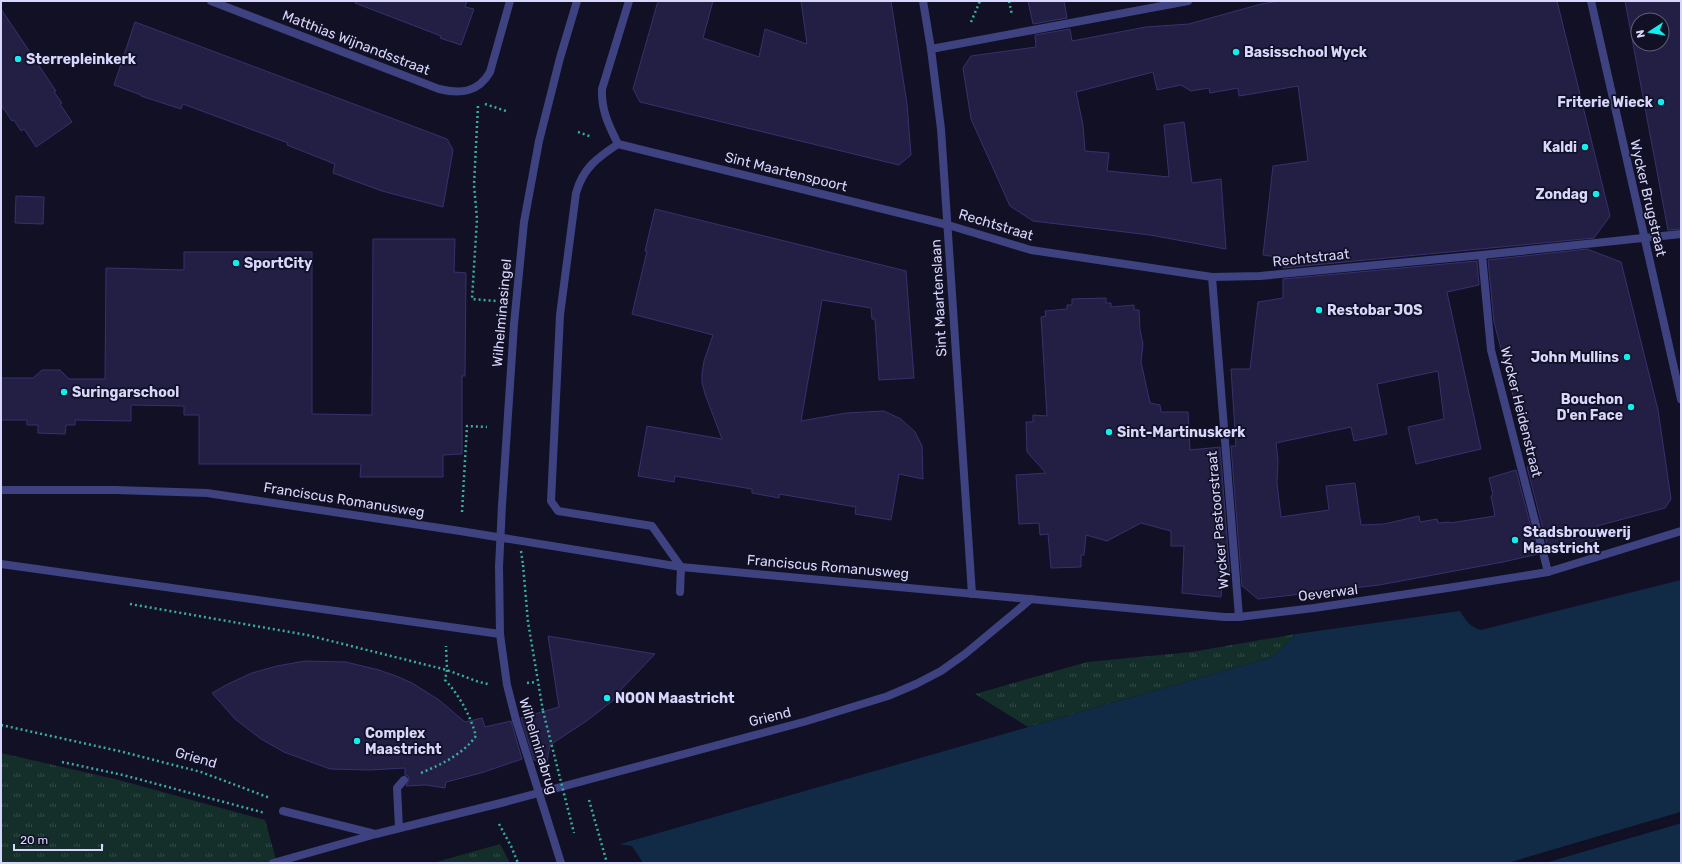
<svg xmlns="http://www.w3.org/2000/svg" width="1682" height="864" font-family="Rubik,sans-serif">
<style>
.grass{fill:url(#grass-tufts)}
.water{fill:#112b47}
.pier{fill:#121024}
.building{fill:#221e44;stroke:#37316e;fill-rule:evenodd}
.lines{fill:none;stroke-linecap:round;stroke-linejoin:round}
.path{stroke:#37af9c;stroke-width:2.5;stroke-dasharray:2 3;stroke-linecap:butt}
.pedestrian{stroke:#3e4280;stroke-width:8}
.minor{stroke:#3e4280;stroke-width:8}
.tertiary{stroke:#3e4280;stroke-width:8}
.path-bridge{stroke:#37af9c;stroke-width:2.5;stroke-dasharray:2 3;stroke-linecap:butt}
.minor-bridge{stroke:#3e4280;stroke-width:8}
.tertiary-bridge{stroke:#3e4280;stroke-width:8}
.poi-dot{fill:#10eeef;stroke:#121024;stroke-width:1.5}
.labels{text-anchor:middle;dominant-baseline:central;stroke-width:3.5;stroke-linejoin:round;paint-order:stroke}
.street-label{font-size:14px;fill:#d7d6fc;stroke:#121024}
.poi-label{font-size:14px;font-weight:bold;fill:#d7d6fc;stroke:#121024;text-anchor:start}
</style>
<defs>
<pattern id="grass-tufts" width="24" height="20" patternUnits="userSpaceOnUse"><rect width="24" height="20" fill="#142e2a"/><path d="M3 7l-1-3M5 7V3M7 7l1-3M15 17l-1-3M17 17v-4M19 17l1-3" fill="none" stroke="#354c4a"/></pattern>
</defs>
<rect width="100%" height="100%" fill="#121024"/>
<g class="grass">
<polygon points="1296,634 1273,657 1028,727 975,694 1087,662 1191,652"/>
<polygon points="1,753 119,780 265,820 277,863 1,863"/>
<polygon points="500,844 510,863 433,863"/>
</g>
<g class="water">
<path d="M1681,580V812L1508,863H643L632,846L620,844L1273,657L1296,634L1460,611C1466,621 1470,627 1481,630Z"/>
<polygon points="1681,823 1681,863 1545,863"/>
</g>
<g class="pier">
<polygon points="1681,812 1681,814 1515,863 1508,863"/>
<polygon points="1681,821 1681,823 1543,863 1544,861"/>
</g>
<g class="building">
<polygon points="356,1 467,1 465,7 474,9 461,45 440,38 441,36 355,3"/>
<polygon points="658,1 713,1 703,38 759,57 765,29 807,44 801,1 891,1 907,104 911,155 899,165 640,102 633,89"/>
<polygon points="1028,1 1064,1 1067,18 1033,24"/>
<polygon points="1279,1 1557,1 1610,216 1594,238 1283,268 1283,258 1263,255 1273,166 1308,161 1298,86 1239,96 1238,88 1210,93 1209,88 1191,91 1181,85 1157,90 1153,72 1076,92 1083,125 1085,151 1109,153 1107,171 1169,177 1164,125 1184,122 1192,183 1221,179 1226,249 1150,235 1033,221 1010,206 971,119 963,68 971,56 1036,47 1035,35 1070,29 1072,41 1146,27 1189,24 1261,4"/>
<path d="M1625,1H1681V229L1668,230ZM1638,20H1662V44H1638Z"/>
<polygon points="1,9 56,91 54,92 62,103 60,104 72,122 36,147 24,129 21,131 14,120 12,121 1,105"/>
<polygon points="135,22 447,139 453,150 443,207 382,191 333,173 335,164 287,145 288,143 183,104 181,109 141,96 141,95 114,85"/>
<polygon points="16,196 44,197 43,224 15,223"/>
<polygon points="655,209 906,271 914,378 879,380 875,319 872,319 871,308 822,300 801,421 846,413 884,411 901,419 915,432 922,446 923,479 899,474 891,520 855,514 856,507 779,494 779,498 752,493 752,489 675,476 674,482 638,476 647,426 722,439 705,394 702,382 702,374 704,361 713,335 632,314 647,251 645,251"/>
<polygon points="373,239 455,239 454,272 466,273 465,376 462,376 462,454 443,455 443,477 360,477 361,464 199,464 199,415 184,415 184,406 131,405 131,421 75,420 75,425 66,425 65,434 38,433 38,425 27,425 27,420 1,420 1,378 33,378 42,370 60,370 69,379 105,379 106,268 184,270 184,252 312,252 312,414 372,415"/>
<polygon points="1587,249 1621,262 1658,410 1671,499 1665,508 1597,526 1600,539 1549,552 1527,467 1531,465 1494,322 1488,260"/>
<polygon points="1477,261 1479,285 1447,292 1481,449 1416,464 1408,427 1444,419 1438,371 1377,384 1387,434 1354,441 1351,427 1276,443 1278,460 1277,483 1281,517 1329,510 1326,486 1355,483 1361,525 1384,524 1419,516 1420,522 1437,519 1438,523 1450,522 1450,523 1495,516 1491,496 1493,495 1489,478 1516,470 1538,554 1503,562 1379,585 1258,599 1242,586 1231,446 1236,446 1231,369 1250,369 1258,302 1283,298 1283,279"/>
<polygon points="1106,298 1106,303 1111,303 1111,307 1134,305 1134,310 1139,310 1140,330 1143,344 1141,362 1150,403 1160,405 1161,412 1188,412 1190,450 1220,447 1230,577 1223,571 1221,597 1182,593 1184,546 1171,546 1171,531 1141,523 1107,541 1086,535 1084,555 1081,555 1081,567 1051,568 1048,534 1040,535 1039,523 1019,524 1016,475 1046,473 1027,452 1026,422 1033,422 1033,415 1047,416 1041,317 1046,316 1045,311 1067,309 1067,305 1072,305 1072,299"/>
<polygon points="548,636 655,654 614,697 615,699 585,722 550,745 547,762 534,760 521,718 559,707"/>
<polygon points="305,661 346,662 379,670 396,676 412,683 439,700 465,722 482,718 485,727 511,721 522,759 481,773 446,782 445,788 426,785 406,786 409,781 408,776 405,775 405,768 369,770 330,769 284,752 261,739 235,719 212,693 228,684 252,673 277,666"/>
</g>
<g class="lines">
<g class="path">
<polyline points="1009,1 1012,15"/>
<polyline points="971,22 980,1"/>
<polyline points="485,104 506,111"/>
<polyline points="478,106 474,185 477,219 472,299 496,301"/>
<polyline points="578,132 592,137"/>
<polyline points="462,512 467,426 487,427"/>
<polyline points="523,565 528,622 543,711"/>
<polyline points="130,604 307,635 447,670 479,682 488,684"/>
<polyline points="527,683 537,682"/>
<polyline points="1,725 119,751 201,772 270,798"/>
<polyline points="62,762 123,775 265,813"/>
<path d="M421,773C442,764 462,755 476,736C470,715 460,696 445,680L447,670L446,646"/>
<polyline points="589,800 607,863"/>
<polyline points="499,824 511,846 518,863"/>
</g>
<g class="pedestrian">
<polyline points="1482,255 1491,350 1548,572"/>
<polyline points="1212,277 1239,617"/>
<polyline points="1454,587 1548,572 1681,531"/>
<polyline points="680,592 681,567"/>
<polyline points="283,811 375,834"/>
<polyline points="399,828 397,788 404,780"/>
<polyline points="273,863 376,834 505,802 807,721 888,696 916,684 941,671 965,654 1031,599"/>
</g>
<g class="minor">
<path d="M211,1L439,89C460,94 478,93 490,72L510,1"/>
<polyline points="923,1 931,49 941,129 972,594"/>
<polyline points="1591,1 1681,399"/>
<polyline points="931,49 1188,1"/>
<polyline points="618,144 948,225 1031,250 1212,277 1260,276 1482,255 1681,234"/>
<path d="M618,144C597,158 583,168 576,193L560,315L551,501L558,511L652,526L681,567"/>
<path d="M618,144C609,126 601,110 602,89L629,1"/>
<polyline points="1,490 116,490 207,493 460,531 681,567 1224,617 1239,617 1314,608 1454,587"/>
<polyline points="500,634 507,685 516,720"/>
</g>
<g class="tertiary">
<polyline points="502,505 514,324 524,222 539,141 560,58 577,1"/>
<polyline points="1,564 500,634 499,567"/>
</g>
<g class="path-bridge">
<polyline points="521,551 523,565"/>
<polyline points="543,711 574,833"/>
</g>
<polyline class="minor-bridge" points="516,720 561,863"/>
<polyline class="tertiary-bridge" points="499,567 502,505"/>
</g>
<g class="poi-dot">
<circle cx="1236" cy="52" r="4"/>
<circle cx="18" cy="59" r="4"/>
<circle cx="1661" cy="102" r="4"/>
<circle cx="1585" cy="147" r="4"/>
<circle cx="1596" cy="194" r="4"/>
<circle cx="236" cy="263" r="4"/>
<circle cx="1319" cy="310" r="4"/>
<circle cx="1627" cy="357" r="4"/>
<circle cx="64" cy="392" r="4"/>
<circle cx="1631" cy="407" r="4"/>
<circle cx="1109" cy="432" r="4"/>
<circle cx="1515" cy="540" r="4"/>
<circle cx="607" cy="698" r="4"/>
<circle cx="357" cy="741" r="4"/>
</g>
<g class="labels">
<g class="street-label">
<text transform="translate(356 43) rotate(21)">Matthias Wijnandsstraat</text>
<text transform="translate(786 172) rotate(14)">Sint Maartenspoort</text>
<text transform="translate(1648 198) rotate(77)">Wycker Brugstraat</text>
<text transform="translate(996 225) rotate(17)">Rechtstraat</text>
<text transform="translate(1311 258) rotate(-6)">Rechtstraat</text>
<text transform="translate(939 298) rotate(-93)">Sint Maartenslaan</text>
<text transform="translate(502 313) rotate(-85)">Wilhelminasingel</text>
<text transform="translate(1521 412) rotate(76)">Wycker Heidenstraat</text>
<text transform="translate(344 500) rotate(9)">Franciscus Romanusweg</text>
<text transform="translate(1218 520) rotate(-95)">Wycker Pastoorstraat</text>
<text transform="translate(828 567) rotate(5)">Franciscus Romanusweg</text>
<text transform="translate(1328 593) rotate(-7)">Oeverwal</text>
<text transform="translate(770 717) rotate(-14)">Griend</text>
<text transform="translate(538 746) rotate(73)">Wilhelminabrug</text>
<text transform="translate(196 758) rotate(16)">Griend</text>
</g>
<g class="poi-label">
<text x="1244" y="52">Basisschool Wyck</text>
<text x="26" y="59">Sterrepleinkerk</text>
<text x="1653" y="102" text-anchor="end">Friterie Wieck</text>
<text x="1577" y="147" text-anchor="end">Kaldi</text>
<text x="1588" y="194" text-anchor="end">Zondag</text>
<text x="244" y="263">SportCity</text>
<text x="1327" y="310">Restobar JOS</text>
<text x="1619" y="357" text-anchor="end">John Mullins</text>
<text x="72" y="392">Suringarschool</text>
<text x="1623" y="399" text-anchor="end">Bouchon<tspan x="1623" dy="16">D'en Face</tspan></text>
<text x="1117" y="432">Sint-Martinuskerk</text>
<text x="1523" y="532">Stadsbrouwerij<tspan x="1523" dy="16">Maastricht</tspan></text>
<text x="615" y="698">NOON Maastricht</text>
<text x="365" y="733">Complex<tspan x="365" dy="16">Maastricht</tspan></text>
</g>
</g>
<rect width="1682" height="864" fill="none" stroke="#d7d6fc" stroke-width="4"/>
<g transform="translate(1650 32) rotate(258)"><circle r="19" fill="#121024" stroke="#615f7a"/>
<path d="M0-3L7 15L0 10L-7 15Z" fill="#10eeef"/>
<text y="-6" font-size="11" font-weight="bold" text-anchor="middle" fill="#d7d6fc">N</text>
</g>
<path d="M14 844v6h88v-6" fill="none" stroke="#d7d6fc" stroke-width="2"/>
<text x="20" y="844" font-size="12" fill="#d7d6fc" stroke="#121024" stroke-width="3" paint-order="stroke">20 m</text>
</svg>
